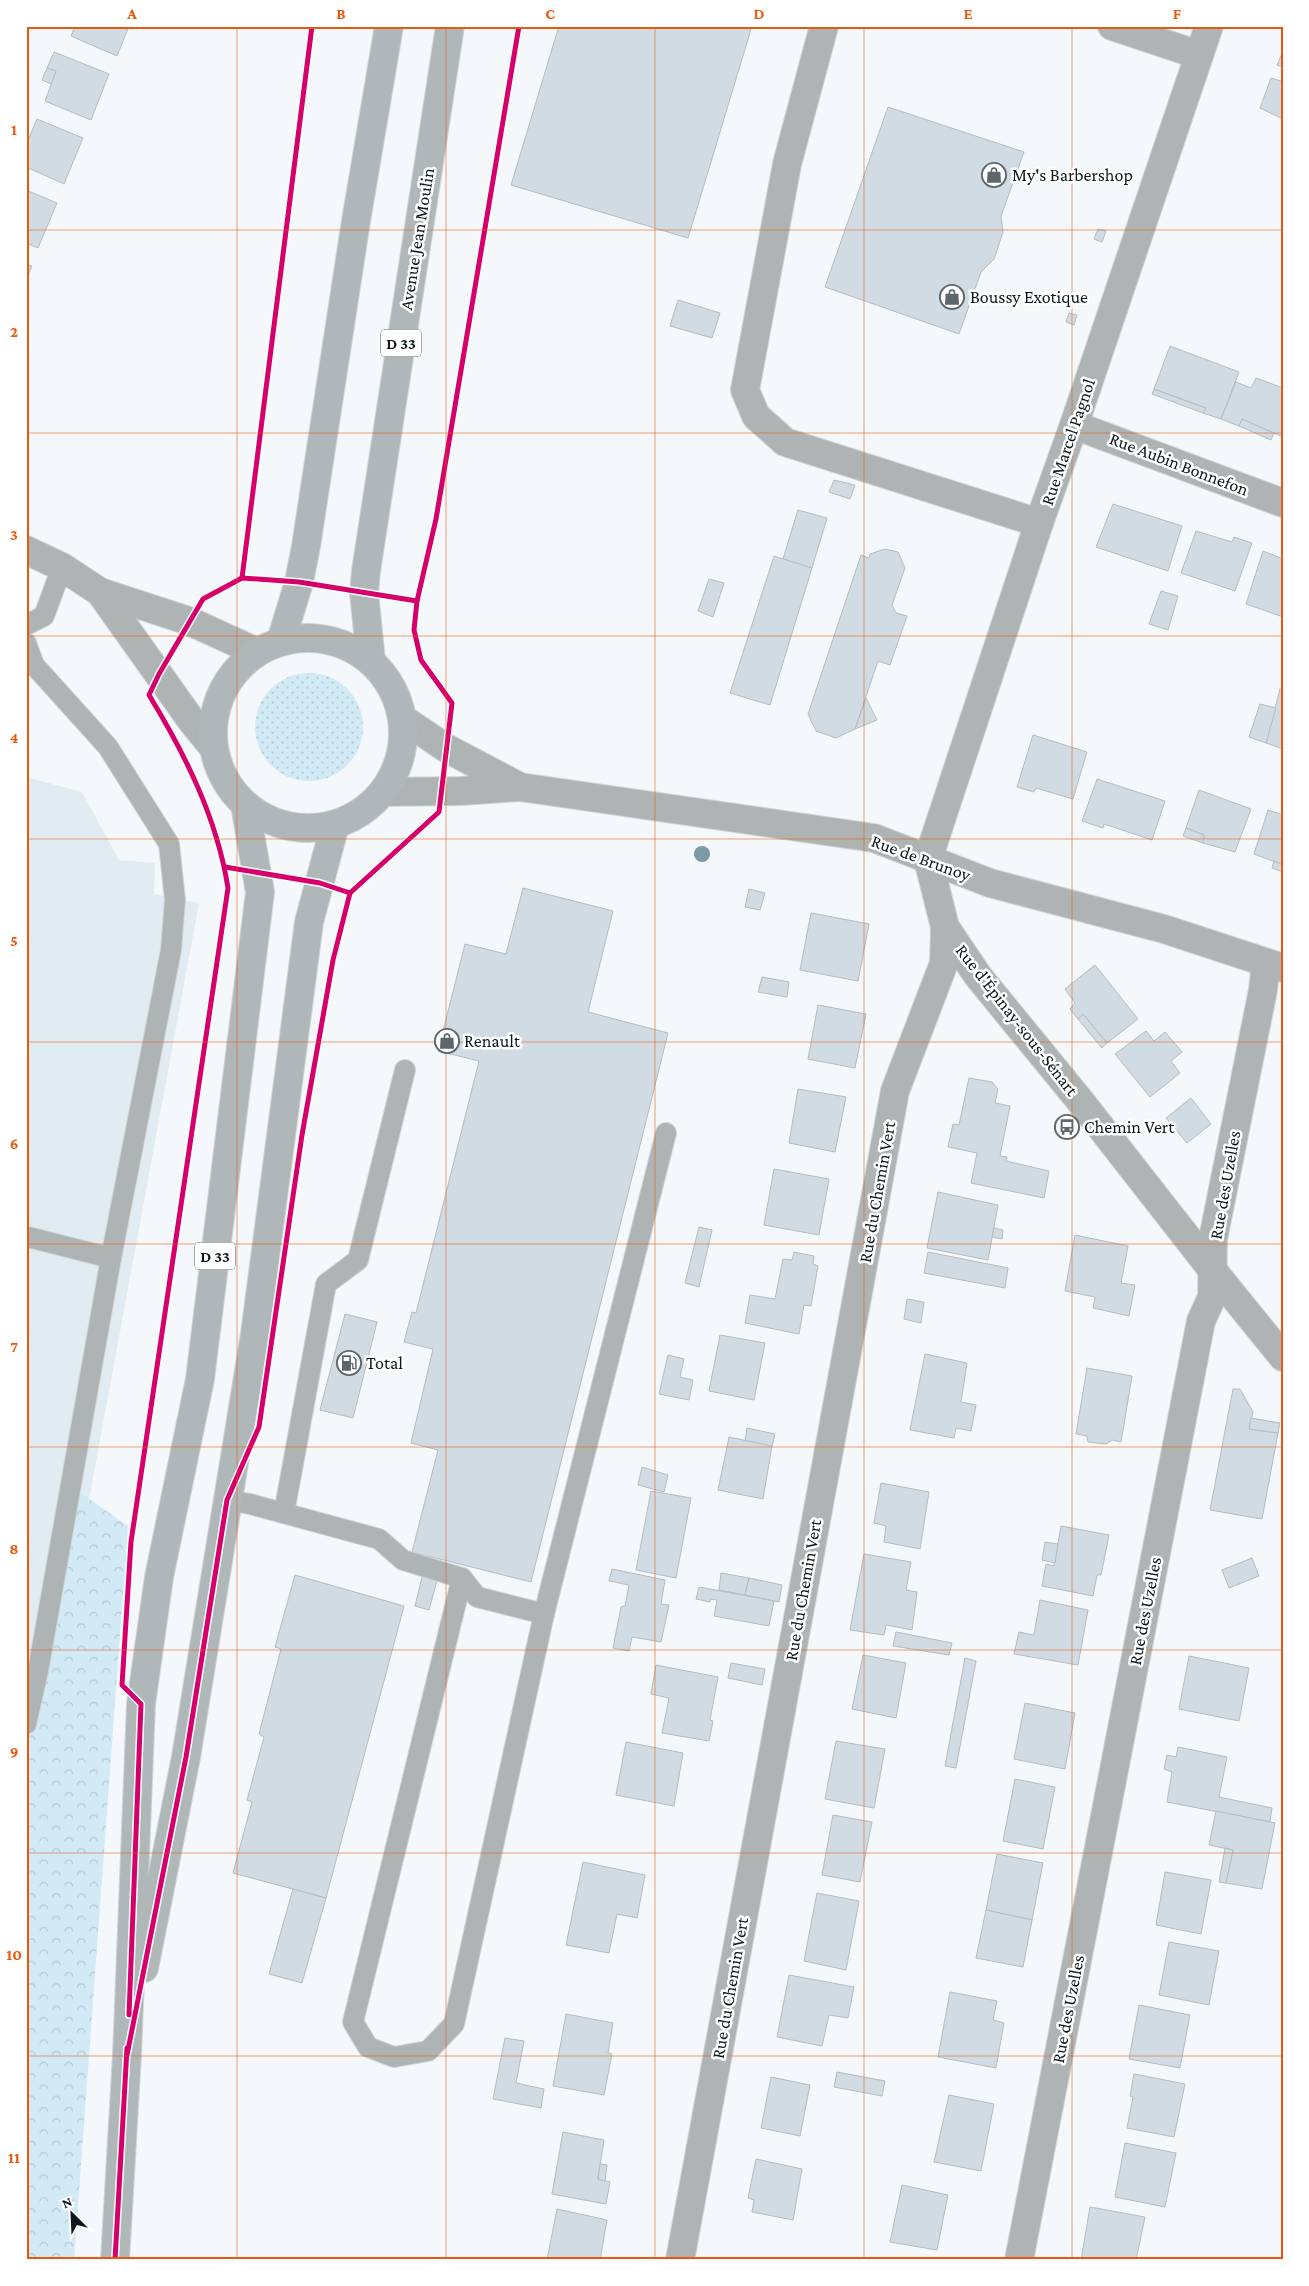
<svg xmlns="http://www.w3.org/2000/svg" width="1309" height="2286" font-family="'Crimson Pro',serif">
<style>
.built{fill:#e1ecf2}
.grass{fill:url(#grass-dots)}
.forest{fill:url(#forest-crowns)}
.building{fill:#d0dbe4;stroke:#b5bcc1}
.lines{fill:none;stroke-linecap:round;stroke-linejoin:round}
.service-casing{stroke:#d0d4d6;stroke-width:22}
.minor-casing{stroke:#d0d4d6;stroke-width:30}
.tertiary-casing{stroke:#d0d4d6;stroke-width:30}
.primary-casing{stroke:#d0d4d6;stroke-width:30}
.service{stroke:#aeb3b4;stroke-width:20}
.minor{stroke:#aeb3b4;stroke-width:28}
.tertiary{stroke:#aeb3b4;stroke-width:28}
.primary{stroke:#b0b7b9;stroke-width:28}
.cycleway-casing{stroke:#fff;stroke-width:8}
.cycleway{stroke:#d6006c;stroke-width:5}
.tree{fill:#7c9aa6}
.grid{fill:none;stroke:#e8590c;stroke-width:1;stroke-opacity:0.55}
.labels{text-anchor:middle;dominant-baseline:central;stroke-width:5;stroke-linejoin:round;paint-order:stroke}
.shield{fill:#fff;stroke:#545d62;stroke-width:1}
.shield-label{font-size:16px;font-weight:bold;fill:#0b181e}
.poi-label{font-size:18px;fill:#0b181e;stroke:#fff;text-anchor:start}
.street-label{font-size:18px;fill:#0b181e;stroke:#fff}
.neatline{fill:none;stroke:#e8590c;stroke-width:2}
.grid-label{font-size:16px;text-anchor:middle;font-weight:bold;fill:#e8590c}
</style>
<defs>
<pattern id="grass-dots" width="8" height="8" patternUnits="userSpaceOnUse" patternTransform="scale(1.25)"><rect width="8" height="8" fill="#d2eaf5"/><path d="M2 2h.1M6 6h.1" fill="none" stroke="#b3c8d2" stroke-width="1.8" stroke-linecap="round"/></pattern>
<pattern id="forest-crowns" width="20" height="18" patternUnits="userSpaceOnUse" patternTransform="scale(1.25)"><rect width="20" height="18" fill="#d2eaf5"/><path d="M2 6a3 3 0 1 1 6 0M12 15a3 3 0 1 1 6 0" fill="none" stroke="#b3c8d2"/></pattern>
</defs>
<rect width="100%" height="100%" fill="#f4f8fa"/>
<polygon class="built" points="26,777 82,792 119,860 155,863 154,894 199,903 26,1842"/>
<circle class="grass" cx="309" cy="727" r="54"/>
<polygon class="forest" points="81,1493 128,1526 74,2260 26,2260 26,1675"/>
<g class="building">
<polygon points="75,26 129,26 117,56 71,36"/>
<polygon points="559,26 752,26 688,238 511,185"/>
<polygon points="1283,51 1283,67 1277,65"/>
<polygon points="54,52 109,74 91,120 45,101 56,71 47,68"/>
<polygon points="47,68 56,71 51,84 42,80"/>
<polygon points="1283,76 1283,119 1260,108 1271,78 1281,81"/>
<polygon points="888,107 1024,152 1001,216 1003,232 994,259 981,272 959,334 825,287"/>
<polygon points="37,119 83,138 64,184 26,167 26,145"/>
<polygon points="26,190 57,203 38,248 26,243"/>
<polygon points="1098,229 1106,231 1102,242 1094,239"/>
<polygon points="26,264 32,266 26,280"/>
<polygon points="678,300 720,313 712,338 670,326"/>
<polygon points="1069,313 1077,315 1074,325 1066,322"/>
<polygon points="1170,346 1239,372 1221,419 1203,413 1206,408 1154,389"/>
<polygon points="1256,378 1283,388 1283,437 1242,419 1239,426 1221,419 1236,382 1251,388"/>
<polygon points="1154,389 1186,401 1206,408 1203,413 1152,394"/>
<polygon points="1242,419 1274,433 1271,440 1239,426"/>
<polygon points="834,480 855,485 850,499 829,492"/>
<polygon points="1113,504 1182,526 1168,571 1096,547"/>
<polygon points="798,510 827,518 812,568 783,559"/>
<polygon points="1196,531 1232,542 1234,537 1252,543 1235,591 1181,573"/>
<polygon points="885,549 898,552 905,568 892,605 896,613 907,616 890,665 878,661 855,729 836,738 816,731 808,714 861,555 869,558 870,554"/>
<polygon points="1263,551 1283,559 1283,617 1246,604"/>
<polygon points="774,556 812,568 770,705 730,693"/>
<polygon points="709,579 724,583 713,617 698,611"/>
<polygon points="1161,591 1178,596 1168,630 1149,624"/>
<polygon points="1280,689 1283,690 1283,749 1266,743"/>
<polygon points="866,698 877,720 855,729"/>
<polygon points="1260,704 1276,708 1266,743 1249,737"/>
<polygon points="1033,735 1087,752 1073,799 1036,788 1034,792 1017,787"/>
<polygon points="1097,779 1165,801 1152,840 1104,824 1103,828 1082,821"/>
<polygon points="1199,790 1251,809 1235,852 1203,843 1204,835 1186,828"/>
<polygon points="1268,810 1283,815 1283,865 1254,854"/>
<polygon points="1186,828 1204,835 1203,843 1183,836"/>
<polygon points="1274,861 1283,865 1283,872 1272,868"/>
<polygon points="523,888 613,911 588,1012 668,1033 531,1582 412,1552 438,1450 411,1443 433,1349 404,1342 412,1312 416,1313 479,1061 438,1051 465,944 506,954"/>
<polygon points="749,889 765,893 760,910 745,907"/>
<polygon points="811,913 869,924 858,981 800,970"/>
<polygon points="1095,965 1138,1019 1107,1043 1083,1014 1078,1019 1070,1009 1075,1003 1065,989"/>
<polygon points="762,977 789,982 787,997 758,992"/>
<polygon points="818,1005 866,1014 855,1068 808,1059"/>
<polygon points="1083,1014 1107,1043 1102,1048 1078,1019"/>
<polygon points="1146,1031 1154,1041 1165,1032 1182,1052 1171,1061 1180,1073 1150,1097 1115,1054"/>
<polygon points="969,1078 992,1082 998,1089 995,1103 1010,1106 1000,1156 1007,1157 1006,1161 1049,1171 1044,1198 971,1183 977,1153 948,1147 953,1124 959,1125"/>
<polygon points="798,1089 846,1097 835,1152 789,1143"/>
<polygon points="1191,1098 1211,1124 1187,1143 1166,1118"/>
<polygon points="774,1169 829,1179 819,1235 764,1225"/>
<polygon points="938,1192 998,1205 988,1260 927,1248"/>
<polygon points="699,1227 712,1230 699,1287 685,1283"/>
<polygon points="994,1228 1003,1230 1002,1239 992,1237"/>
<polygon points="1075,1235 1128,1246 1121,1283 1135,1285 1129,1316 1093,1308 1095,1297 1065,1291"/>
<polygon points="794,1252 814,1256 813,1264 818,1266 811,1306 804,1305 799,1334 745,1323 750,1295 775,1299 783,1259 792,1260"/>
<polygon points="928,1252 1008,1268 1005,1288 924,1273"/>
<polygon points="907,1299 924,1302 921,1323 904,1319"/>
<polygon points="345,1314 377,1322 353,1418 320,1410"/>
<polygon points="720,1335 765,1343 754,1400 709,1391"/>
<polygon points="925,1354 967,1363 961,1402 976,1405 971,1431 956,1428 954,1438 910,1430"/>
<polygon points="668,1355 684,1359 680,1377 693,1380 689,1400 659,1394"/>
<polygon points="1087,1368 1132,1376 1121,1442 1112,1440 1106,1444 1088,1442 1087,1436 1076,1434"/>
<polygon points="1233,1389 1240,1389 1253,1412 1249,1429 1278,1433 1262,1519 1210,1510"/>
<polygon points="1251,1418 1280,1423 1278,1433 1249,1429"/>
<polygon points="747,1428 775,1434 772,1446 745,1441"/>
<polygon points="729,1437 772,1446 763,1499 718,1490"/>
<polygon points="642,1467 668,1475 664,1492 638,1485"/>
<polygon points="881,1483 929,1492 920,1549 884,1542 886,1526 874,1523"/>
<polygon points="651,1491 691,1498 676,1578 636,1570"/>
<polygon points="1061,1526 1109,1535 1101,1575 1097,1575 1093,1596 1042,1586 1046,1564 1054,1566"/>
<polygon points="1045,1542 1058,1544 1055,1563 1042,1560"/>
<polygon points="864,1554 911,1562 906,1590 917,1592 912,1630 886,1625 884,1635 850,1630"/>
<polygon points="1252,1558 1259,1576 1229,1588 1222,1570"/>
<polygon points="612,1569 665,1580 661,1604 669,1605 661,1642 632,1637 629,1651 613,1648 621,1607 625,1606 629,1585 609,1581"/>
<polygon points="423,1573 438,1577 429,1610 415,1606"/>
<polygon points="721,1573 749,1578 745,1595 719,1590"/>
<polygon points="295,1575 404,1606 326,1898 233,1873 252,1802 247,1800 264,1737 259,1734 281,1649 275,1647"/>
<polygon points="749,1578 782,1585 779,1602 745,1595"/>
<polygon points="699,1587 774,1601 769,1626 714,1616 717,1600 711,1599 710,1602 696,1599"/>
<polygon points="1040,1600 1088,1610 1078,1665 1014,1654 1019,1632 1034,1635"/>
<polygon points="896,1632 952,1643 949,1655 893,1646"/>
<polygon points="863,1655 906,1663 896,1718 852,1709"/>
<polygon points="1189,1656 1249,1668 1239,1721 1179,1709"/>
<polygon points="965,1658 976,1661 956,1768 945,1766"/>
<polygon points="731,1663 765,1669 762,1685 728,1678"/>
<polygon points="656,1665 718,1677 710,1720 713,1721 709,1741 662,1733 669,1698 651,1694"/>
<polygon points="1025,1703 1075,1713 1065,1769 1014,1759"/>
<polygon points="836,1741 885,1749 874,1808 825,1799"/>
<polygon points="626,1742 683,1753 674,1806 616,1795"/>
<polygon points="1178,1747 1227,1757 1219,1797 1272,1808 1270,1822 1167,1802 1172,1772 1164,1769 1167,1755 1176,1757"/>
<polygon points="1015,1779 1055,1787 1043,1849 1003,1841"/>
<polygon points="1216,1811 1275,1823 1262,1889 1226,1883 1233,1850 1209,1845"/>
<polygon points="833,1815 872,1822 860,1882 822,1875"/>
<polygon points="1225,1848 1233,1850 1226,1883 1219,1882"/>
<polygon points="997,1854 1043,1863 1032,1920 986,1910"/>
<polygon points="583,1862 645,1875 637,1918 617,1914 609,1953 566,1945"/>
<polygon points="1165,1872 1211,1880 1201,1934 1156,1925"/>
<polygon points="293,1889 326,1898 302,1983 269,1974"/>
<polygon points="817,1893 859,1901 846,1970 804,1961"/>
<polygon points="986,1910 1032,1920 1023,1967 976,1958"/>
<polygon points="1169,1942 1219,1951 1209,2005 1159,1995"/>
<polygon points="789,1975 854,1987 848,2018 829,2015 822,2046 777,2037"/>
<polygon points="950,1992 997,2001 993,2020 1004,2023 996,2068 938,2057"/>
<polygon points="1139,2005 1190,2015 1180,2068 1129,2059"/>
<polygon points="566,2014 613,2023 608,2053 612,2054 604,2095 553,2086"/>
<polygon points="505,2038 524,2041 516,2083 544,2089 541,2108 493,2099"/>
<polygon points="837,2072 885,2081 882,2096 834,2087"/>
<polygon points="1134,2074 1185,2084 1174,2137 1127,2128 1133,2097 1130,2096"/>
<polygon points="771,2077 810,2085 800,2136 761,2128"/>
<polygon points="949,2095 994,2104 981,2171 934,2162"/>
<polygon points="563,2132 604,2140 598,2179 610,2182 606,2204 552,2194"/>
<polygon points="1125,2143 1176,2153 1165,2207 1115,2197"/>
<polygon points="756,2159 802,2169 793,2220 752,2212 754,2200 748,2198"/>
<polygon points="600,2164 607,2165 605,2181 598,2179"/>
<polygon points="902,2185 948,2195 937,2250 890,2242"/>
<polygon points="1090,2207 1145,2217 1136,2260 1081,2260"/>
<polygon points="557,2209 607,2220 600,2260 547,2260"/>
</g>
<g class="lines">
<defs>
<g id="service">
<polyline points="26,625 44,616 62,567"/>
<polyline points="26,643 34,665 108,747 169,844 175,900 171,950 111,1258 38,1671 26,1724"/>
<polyline points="26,1239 28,1237 111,1258"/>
<polyline points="227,1500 250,1504 379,1539 403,1560 462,1578 477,1597 544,1614 666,1133"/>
<polyline points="284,1513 326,1284 358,1260 405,1070"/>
<polyline points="462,1578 353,2022 368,2047 394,2057 428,2051 454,2024 544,1614"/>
</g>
<g id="minor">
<polyline points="824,26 787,164 745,390 756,416 785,442 1039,523"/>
<polyline points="1112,26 1199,55"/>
<polyline points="1209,26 1074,425 1039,523 928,859 945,927 978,976 1081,1102 1214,1272 1283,1357"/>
<polyline points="1074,425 1283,503"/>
<polyline points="680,2260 895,1091 944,963 945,927"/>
<polyline points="1019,2260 1201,1321 1212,1297 1213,1239 1263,990 1266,963"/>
</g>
<g id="tertiary">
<polyline points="26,550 62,567 100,592 189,621 257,652"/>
<polyline points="100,592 191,720 213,747"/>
<polyline points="403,719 446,748 520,787"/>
<polyline points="383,792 460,791 520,787 874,838 990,883 1164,929 1283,968"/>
</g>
<g id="primary">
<circle cx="308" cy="733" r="95"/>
<polyline points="281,641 299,582 306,546 356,221 389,26"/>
<polyline points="371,661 364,593 366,571 450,26"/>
<polyline points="144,1968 186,1757 255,1334 309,922 335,825"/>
<polyline points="115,2260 127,2055 141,1704 159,1577 200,1379 260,892 245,805"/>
</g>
</defs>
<use href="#service" class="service-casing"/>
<use href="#minor" class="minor-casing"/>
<use href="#tertiary" class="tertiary-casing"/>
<use href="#primary" class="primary-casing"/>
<use href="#service" class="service"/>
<use href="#minor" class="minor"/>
<use href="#tertiary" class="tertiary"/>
<use href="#primary" class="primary"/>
<defs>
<g id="cycleway">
<polyline points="242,578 312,26"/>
<polyline points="225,867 320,883 350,893"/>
<path d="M129,2015L141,1704L122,1685L131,1542L228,888C217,818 185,754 149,695L159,674L203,599L242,578L299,582L417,601"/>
<polyline points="127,2055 186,1757 227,1500 259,1427 302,1135 333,960 350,893 439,812 452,703 421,660 414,630 417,601 436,519 519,26"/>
<polyline points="115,2260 127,2048"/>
</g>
</defs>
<use href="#cycleway" class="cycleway-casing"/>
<use href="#cycleway" class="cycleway"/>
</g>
<circle class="tree" cx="702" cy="854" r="8"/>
<path class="grid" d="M237,26V2260M446,26V2260M655,26V2260M864,26V2260M1072,26V2260M26,230H1283M26,433H1283M26,636H1283M26,839H1283M26,1042H1283M26,1244H1283M26,1447H1283M26,1650H1283M26,1853H1283M26,2056H1283"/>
<defs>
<symbol id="shop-ring" viewBox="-11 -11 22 22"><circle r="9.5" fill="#fff" stroke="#5d666b" stroke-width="1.5"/><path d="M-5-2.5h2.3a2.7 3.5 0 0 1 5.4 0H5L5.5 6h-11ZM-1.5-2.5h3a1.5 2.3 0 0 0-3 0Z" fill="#5d666b"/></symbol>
<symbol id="bus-ring" viewBox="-11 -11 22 22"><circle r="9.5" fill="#fff" stroke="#5d666b" stroke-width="1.5"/><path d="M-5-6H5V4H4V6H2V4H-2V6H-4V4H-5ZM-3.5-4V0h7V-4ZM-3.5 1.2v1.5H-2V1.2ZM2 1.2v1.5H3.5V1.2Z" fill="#5d666b"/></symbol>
<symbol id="fuel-ring" viewBox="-11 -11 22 22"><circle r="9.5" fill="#fff" stroke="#5d666b" stroke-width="1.5"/><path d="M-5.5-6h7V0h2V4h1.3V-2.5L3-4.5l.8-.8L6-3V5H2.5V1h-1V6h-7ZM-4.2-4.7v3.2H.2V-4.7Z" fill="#5d666b"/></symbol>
</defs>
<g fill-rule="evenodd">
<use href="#shop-ring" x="980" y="161" width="28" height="28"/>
<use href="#shop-ring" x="938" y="283" width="28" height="28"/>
<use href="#shop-ring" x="433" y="1027" width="28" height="28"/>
<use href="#bus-ring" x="1053" y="1113" width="28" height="28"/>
<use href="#fuel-ring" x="335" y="1349" width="28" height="28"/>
</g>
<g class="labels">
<g class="shield">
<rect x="381" y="329.5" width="40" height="27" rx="4"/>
<rect x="195" y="1242.5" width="40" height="27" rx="4"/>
</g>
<g class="shield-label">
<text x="401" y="343">D 33</text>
<text x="215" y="1256">D 33</text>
</g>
<g class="poi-label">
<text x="1012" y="175">My's Barbershop</text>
<text x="970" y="297">Boussy Exotique</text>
<text x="464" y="1041">Renault</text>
<text x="1084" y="1127">Chemin Vert</text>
<text x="366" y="1363">Total</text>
</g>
<g class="street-label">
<text transform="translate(417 239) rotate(-81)">Avenue Jean Moulin</text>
<text transform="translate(1068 442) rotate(-71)">Rue Marcel Pagnol</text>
<text transform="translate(1179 464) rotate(21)">Rue Aubin Bonnefon</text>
<text transform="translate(921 858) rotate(20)">Rue de Brunoy</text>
<text transform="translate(1017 1020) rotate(52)">Rue d'Épinay-sous-Sénart</text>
<text transform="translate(1225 1185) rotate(-80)">Rue des Uzelles</text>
<text transform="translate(877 1192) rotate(-80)">Rue du Chemin Vert</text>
<text transform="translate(803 1590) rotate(-80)">Rue du Chemin Vert</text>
<text transform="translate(1145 1611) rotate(-79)">Rue des Uzelles</text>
<text transform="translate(730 1988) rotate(-80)">Rue du Chemin Vert</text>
<text transform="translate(1068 2009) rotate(-79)">Rue des Uzelles</text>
</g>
</g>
<rect width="1309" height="2286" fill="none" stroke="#ffffff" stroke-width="55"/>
<g transform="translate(72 2214) rotate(336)" stroke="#ffffff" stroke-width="4" paint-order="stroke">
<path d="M0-4L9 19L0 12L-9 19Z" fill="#0b181e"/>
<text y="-8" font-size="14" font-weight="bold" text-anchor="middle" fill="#0b181e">N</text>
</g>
<rect x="28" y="28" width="1254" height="2230" class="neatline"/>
<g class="grid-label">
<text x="132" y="19">A</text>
<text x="341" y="19">B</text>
<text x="550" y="19">C</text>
<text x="759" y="19">D</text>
<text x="968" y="19">E</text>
<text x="1177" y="19">F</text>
<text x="14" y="135">1</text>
<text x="14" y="337">2</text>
<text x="14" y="540">3</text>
<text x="14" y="743">4</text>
<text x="14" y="946">5</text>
<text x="14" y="1149">6</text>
<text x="14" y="1352">7</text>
<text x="14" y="1554">8</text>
<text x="14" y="1757">9</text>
<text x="14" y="1960">10</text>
<text x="14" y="2163">11</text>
</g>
</svg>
